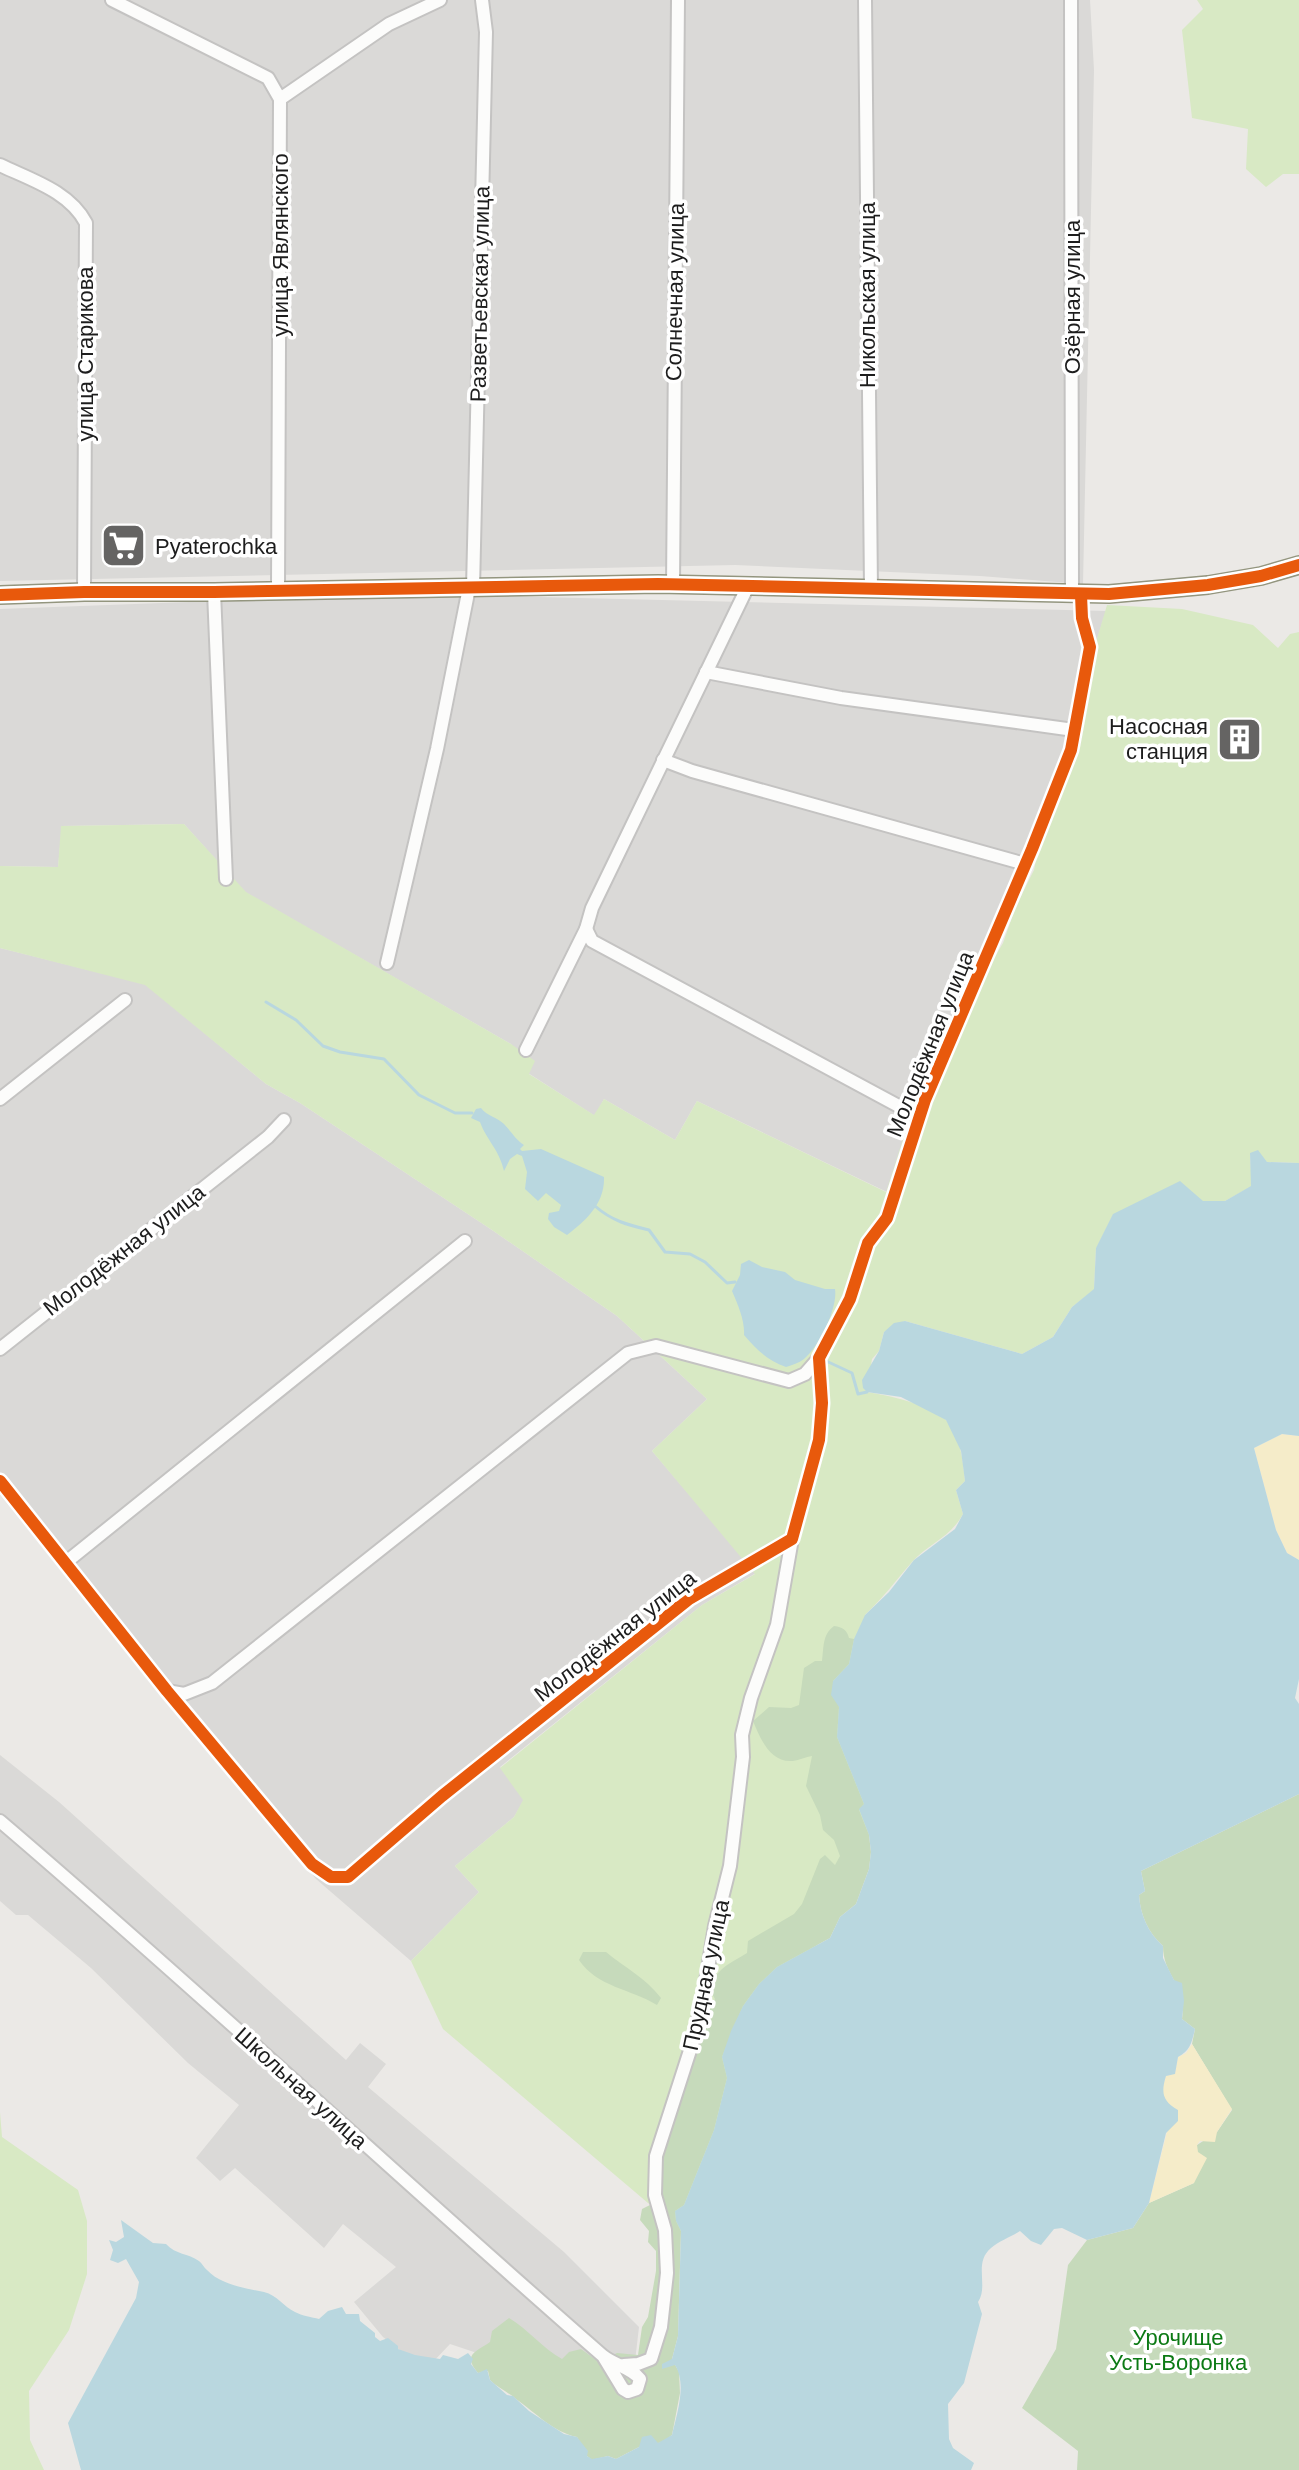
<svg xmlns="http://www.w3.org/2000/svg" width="1299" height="2470" font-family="Arial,sans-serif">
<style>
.residential{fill:#dad9d7}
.grass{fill:#d8e9c4}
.forest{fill:#c6dabb}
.sand{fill:#f5ecc9}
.water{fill:#b9d7df}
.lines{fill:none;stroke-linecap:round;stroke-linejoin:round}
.stream{stroke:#b9d7df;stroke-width:3}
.street-casing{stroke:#c4c3c2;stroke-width:16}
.secondary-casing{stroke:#93957e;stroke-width:20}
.street{stroke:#fcfcfb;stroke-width:12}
.secondary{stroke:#f3f2ea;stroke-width:16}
.cycleway-casing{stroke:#fff;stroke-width:17}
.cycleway{stroke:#e8590c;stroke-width:12}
.labels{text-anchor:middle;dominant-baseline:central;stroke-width:7;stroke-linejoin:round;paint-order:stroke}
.street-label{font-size:22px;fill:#1d1d1d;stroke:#fff}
.poi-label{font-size:22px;fill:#1d1d1d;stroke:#fff;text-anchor:start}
.park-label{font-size:22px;fill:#0c7a15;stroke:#fff}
</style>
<rect width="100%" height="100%" fill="#ebe9e6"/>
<g class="residential">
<polygon points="0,0 1090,0 1094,70 1083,584 980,576 735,565 0,581"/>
<polygon points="497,596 1106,611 1093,652 1074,747 1042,847 973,1006 928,1126 909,1120 887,1192 697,1101 675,1140 604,1099 595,1116 528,1073 511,1044 245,892 184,824 62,826 58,867 0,866 0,609 272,599"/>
<polygon points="0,948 145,984 266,1084 300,1103 492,1230 617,1316 707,1399 652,1451 756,1573 702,1605 500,1767 524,1800 514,1817 455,1866 479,1892 411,1961 316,1879 208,1752 0,1495"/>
<polygon points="0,1755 59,1802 346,2060 360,2043 386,2064 368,2087 564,2252 639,2327 630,2404 450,2344 432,2363 405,2354 383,2337 354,2302 396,2267 343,2224 324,2248 235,2168 220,2181 196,2158 239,2105 188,2063 91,1968 28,1915 16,1915 0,1901"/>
</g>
<g class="grass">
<polygon points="1197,0 1299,0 1299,174 1283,174 1266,187 1246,169 1248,129 1192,118 1182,30 1203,9"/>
<path d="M1107,605L1182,609L1253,625L1278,648L1290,634L1299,632V1163L1267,1162L1250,1154L1252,1186L1225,1201H1203L1096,1248L1094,1290L1072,1307L1053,1337L1022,1354L905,1321L884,1332L879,1351L872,1359L867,1392C887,1395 932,1405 946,1420C961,1436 963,1462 965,1481L956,1490L963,1514C950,1538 929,1543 912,1562C896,1580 883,1598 865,1615L869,1835L681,2231L443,2029L411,1961L479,1892L455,1866L514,1817L523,1800L500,1768L702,1605L755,1574L652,1451L707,1399L617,1316L492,1230L300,1103L266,1084L145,985L0,948V866L58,867L61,826L184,824L246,892L511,1044L535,1061L529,1074L594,1115L604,1099L675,1140L697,1101L886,1192L909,1120L922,1124L970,1009L985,974L1003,943L1016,906L1034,870L1038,850L1068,772L1093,652Z"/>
<polygon points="0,2112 2,2137 78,2190 87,2221 87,2274 69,2330 29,2391 30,2440 44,2470 0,2470"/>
</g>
<g class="forest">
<path d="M834,1626C843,1627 847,1630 849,1638L854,1639L849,1664L833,1681L839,1707L837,1737L864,1804L859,1810L869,1835L871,1852L869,1869L856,1904L840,1917L830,1938L777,1967L759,1984L743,2006L722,2057L727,2078L714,2130L684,2205L675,2211L676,2221L681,2231L678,2336L672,2359L679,2372L680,2393L672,2435L663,2442L639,2447L616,2459L608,2456L592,2460L587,2456L577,2437C553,2432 536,2413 516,2399C508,2392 498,2388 490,2380L488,2371L478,2373C462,2354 476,2352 490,2342L492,2331L509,2318C528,2329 542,2348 562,2359L569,2352L581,2349L599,2362L617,2353L638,2355L642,2327L648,2317L656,2271V2251L648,2242L649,2231L640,2220L642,2209L658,2201L655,2167L703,2021L715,1999L710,1990C715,1969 729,1964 747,1953L748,1941L794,1914L802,1904L820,1859L825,1855L835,1865L840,1856L834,1840L823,1830L820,1815L806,1786L812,1756C806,1757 799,1760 793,1761C770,1763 760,1738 753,1721L769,1707L791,1708L799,1705L804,1668L815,1661H822C824,1647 822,1635 834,1626Z"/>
<path d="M1299,1794V2470H1077L1078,2451L1022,2408L1056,2349L1068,2265L1087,2240L1133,2228L1149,2203L1194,2183L1197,2145L1217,2132L1232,2110L1192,2044L1195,2029L1182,2019C1187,1985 1163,1976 1163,1946C1148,1933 1140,1914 1139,1895L1145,1891L1141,1871Z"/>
<path d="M583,1952H606C625,1968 645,1977 661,1998L657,2005C631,1989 597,1987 579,1960Z"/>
</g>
<g class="sand">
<polygon points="1282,1434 1299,1436 1299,1560 1287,1553 1276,1530 1254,1448"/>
<path d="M1192,2044L1232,2109L1217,2132L1215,2142L1200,2141L1197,2145L1198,2152L1207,2158L1194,2183L1149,2203L1173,2108C1161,2098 1161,2089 1166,2076L1175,2073L1178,2057L1186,2053Z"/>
</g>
<g class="water">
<path d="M481,1108C487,1116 497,1117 504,1124C511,1131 515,1139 524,1145L520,1149L522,1151L541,1149L604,1177C605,1204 585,1221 567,1235L554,1227L548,1219L549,1213L559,1211L561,1205L546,1193L538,1201L525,1189L527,1172L522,1156L517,1154L510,1159L504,1171C499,1149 487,1141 480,1122L471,1118L476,1109Z"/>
<path d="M1258,1150L1267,1162L1299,1163V1436L1282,1434L1254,1448L1276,1530L1287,1553L1299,1560V1679L1295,1698L1299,1704V1794L1141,1871L1145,1891L1139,1895C1140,1914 1148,1933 1163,1946V1958L1174,1980L1182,1983L1184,2001L1182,2019L1195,2029C1192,2042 1190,2051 1178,2057L1175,2074L1166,2076C1161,2092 1162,2101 1178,2110V2121L1166,2133L1149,2203L1133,2228L1087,2240L1062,2228L1054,2229L1041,2245L1031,2241L1020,2231C1011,2237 999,2241 991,2248C973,2263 989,2286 978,2302L982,2314L964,2383L948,2404L949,2439L953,2448L974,2463L971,2470H81L68,2423L136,2298L139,2282L126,2259L118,2263L110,2260L113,2250L109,2240L116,2242L124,2237L121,2220L153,2243L166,2244C176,2255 188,2253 199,2261C202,2263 204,2268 207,2270C221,2285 245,2288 264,2292C277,2295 284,2307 295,2312C302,2316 312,2317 319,2319L328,2311L342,2307L346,2314H359L360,2321L375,2333V2337L380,2341L388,2338L398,2346V2349L415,2355L440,2359L443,2355L458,2359L468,2353L473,2359L471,2364L478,2373L487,2369L490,2380L507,2395L513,2396L529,2411L564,2434L577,2437L588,2451L587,2456L592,2459L608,2456L616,2459L639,2447L642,2437L651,2435L658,2443L672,2435C677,2414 687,2384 675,2365L662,2369V2364L672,2359L678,2336L681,2231L676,2221L675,2211L684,2205L714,2130L727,2078L722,2057L731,2031L743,2006L759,1984L777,1967L830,1938L840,1917L856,1904L869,1869L871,1852L869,1835L859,1809L864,1804L837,1737L839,1707L831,1695L833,1681L849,1664L854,1639L865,1615L889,1592L914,1560L955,1529L963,1514L956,1490L965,1481L961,1451L946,1420L901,1397L867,1392L863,1388L862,1380L879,1351L884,1332L894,1323L905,1321L1022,1354L1053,1337L1072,1307L1094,1289L1096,1248L1113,1214L1180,1181L1203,1201H1225L1251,1186L1250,1153Z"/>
<path d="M749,1260L762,1267L785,1272L795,1280L825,1289H835C838,1308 819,1347 804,1359C799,1363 792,1365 786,1367C767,1360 757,1350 744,1335C745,1321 738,1305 732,1291L740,1275L741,1264Z"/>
</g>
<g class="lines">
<g class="stream">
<polyline points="266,1002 296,1020 323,1046 340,1052 384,1059 419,1095 455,1113 472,1113"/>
<path d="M595,1206C612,1221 628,1225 649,1230L665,1252L690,1254L705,1262L727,1283L735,1282"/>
<polyline points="824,1360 852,1373 858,1394 867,1392"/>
</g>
<defs>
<g id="street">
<polyline points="112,0 268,78 280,99 278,591"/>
<polyline points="865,0 871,589"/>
<polyline points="1071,0 1072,594"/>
<polyline points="280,99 389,24 440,0"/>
<path d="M0,165C31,180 69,191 86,223L84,592"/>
<polyline points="673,585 678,0"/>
<polyline points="473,588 486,32 482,0"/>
<polyline points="214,592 226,879"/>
<polyline points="706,672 841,698 1074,730"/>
<polyline points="663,760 692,771 1025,864"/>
<polyline points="586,929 592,941 919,1117"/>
<polyline points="387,963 437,749 469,588"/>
<polyline points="526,1050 586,929 592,908 748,586"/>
<polyline points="0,1099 125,1000"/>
<polyline points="0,1349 268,1137 284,1120"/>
<polyline points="0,1481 167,1691 312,1864 331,1877 348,1877 442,1796 689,1599 792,1539 819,1440 822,1403 819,1358 850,1299 868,1243 887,1218 925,1100 1032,849 1071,750 1090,647 1082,618 1081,595"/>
<polyline points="65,1563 465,1241"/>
<polyline points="167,1691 184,1694 212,1683 628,1353 656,1346 789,1381 805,1374 819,1358"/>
<path d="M0,1821C204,1995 400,2179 603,2356C614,2365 632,2368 640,2379L637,2389L628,2392L623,2389L603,2356"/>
<polyline points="624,2365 638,2364 651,2359 661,2327 667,2273 665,2230 655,2195 656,2156 694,2038 704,1993 715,1926 730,1866 743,1757 742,1735 751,1698 777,1625 792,1539"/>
</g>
<polyline id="secondary" points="0,595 84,592 214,592 658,584 1109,594 1208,585 1261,576 1299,565"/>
</defs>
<use href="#street" class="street-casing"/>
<use href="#secondary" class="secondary-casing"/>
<use href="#street" class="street"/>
<use href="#secondary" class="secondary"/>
<defs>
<g id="cycleway">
<polyline points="0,595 84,592 214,592 658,584 1109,594 1208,585 1261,576 1299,565"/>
<polyline points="0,1481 167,1691 312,1864 331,1877 348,1877 442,1796 689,1599 792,1539 819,1440 822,1403 819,1358 850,1299 868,1243 887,1218 925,1100 1032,849 1071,750 1090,647 1082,618 1081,595"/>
</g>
</defs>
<use href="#cycleway" class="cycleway-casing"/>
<use href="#cycleway" class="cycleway"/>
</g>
<defs>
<symbol id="supermarket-square" viewBox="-11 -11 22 22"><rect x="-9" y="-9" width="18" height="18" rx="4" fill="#656463" stroke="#fff"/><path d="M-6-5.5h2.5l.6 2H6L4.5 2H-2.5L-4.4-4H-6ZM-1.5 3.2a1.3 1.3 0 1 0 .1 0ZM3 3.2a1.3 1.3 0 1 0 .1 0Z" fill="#fff"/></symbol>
<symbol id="building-square" viewBox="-11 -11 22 22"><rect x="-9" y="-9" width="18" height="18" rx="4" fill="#656463" stroke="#fff"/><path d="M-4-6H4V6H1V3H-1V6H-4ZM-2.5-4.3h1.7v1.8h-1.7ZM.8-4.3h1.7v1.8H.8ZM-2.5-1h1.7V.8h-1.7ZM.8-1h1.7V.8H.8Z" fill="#fff"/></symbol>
</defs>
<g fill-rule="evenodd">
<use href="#supermarket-square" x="98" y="520" width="51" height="51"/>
<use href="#building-square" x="1214" y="714" width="51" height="51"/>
</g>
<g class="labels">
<g class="street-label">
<text transform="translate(280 245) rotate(-90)">улица Являнского</text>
<text transform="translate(675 292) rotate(-89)">Солнечная улица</text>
<text transform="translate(480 294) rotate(-89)">Разветьевская улица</text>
<text transform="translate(867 295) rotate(-90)">Никольская улица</text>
<text transform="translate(1072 297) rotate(-90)">Озёрная улица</text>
<text transform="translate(85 354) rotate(-90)">улица Старикова</text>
<text transform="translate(930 1044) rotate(-68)">Молодёжная улица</text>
<text transform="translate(124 1250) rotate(-38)">Молодёжная улица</text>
<text transform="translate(615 1636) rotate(-38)">Молодёжная улица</text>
<text transform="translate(706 1975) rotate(-78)">Прудная улица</text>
<text transform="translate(301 2088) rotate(42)">Школьная улица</text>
</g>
<g class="poi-label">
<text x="155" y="546">Pyaterochka</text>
<text x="1208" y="726" text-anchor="end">Насосная<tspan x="1208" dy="25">станция</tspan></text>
</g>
<g class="park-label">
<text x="1178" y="2337">Урочище<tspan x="1178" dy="25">Усть-Воронка</tspan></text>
</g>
</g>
</svg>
